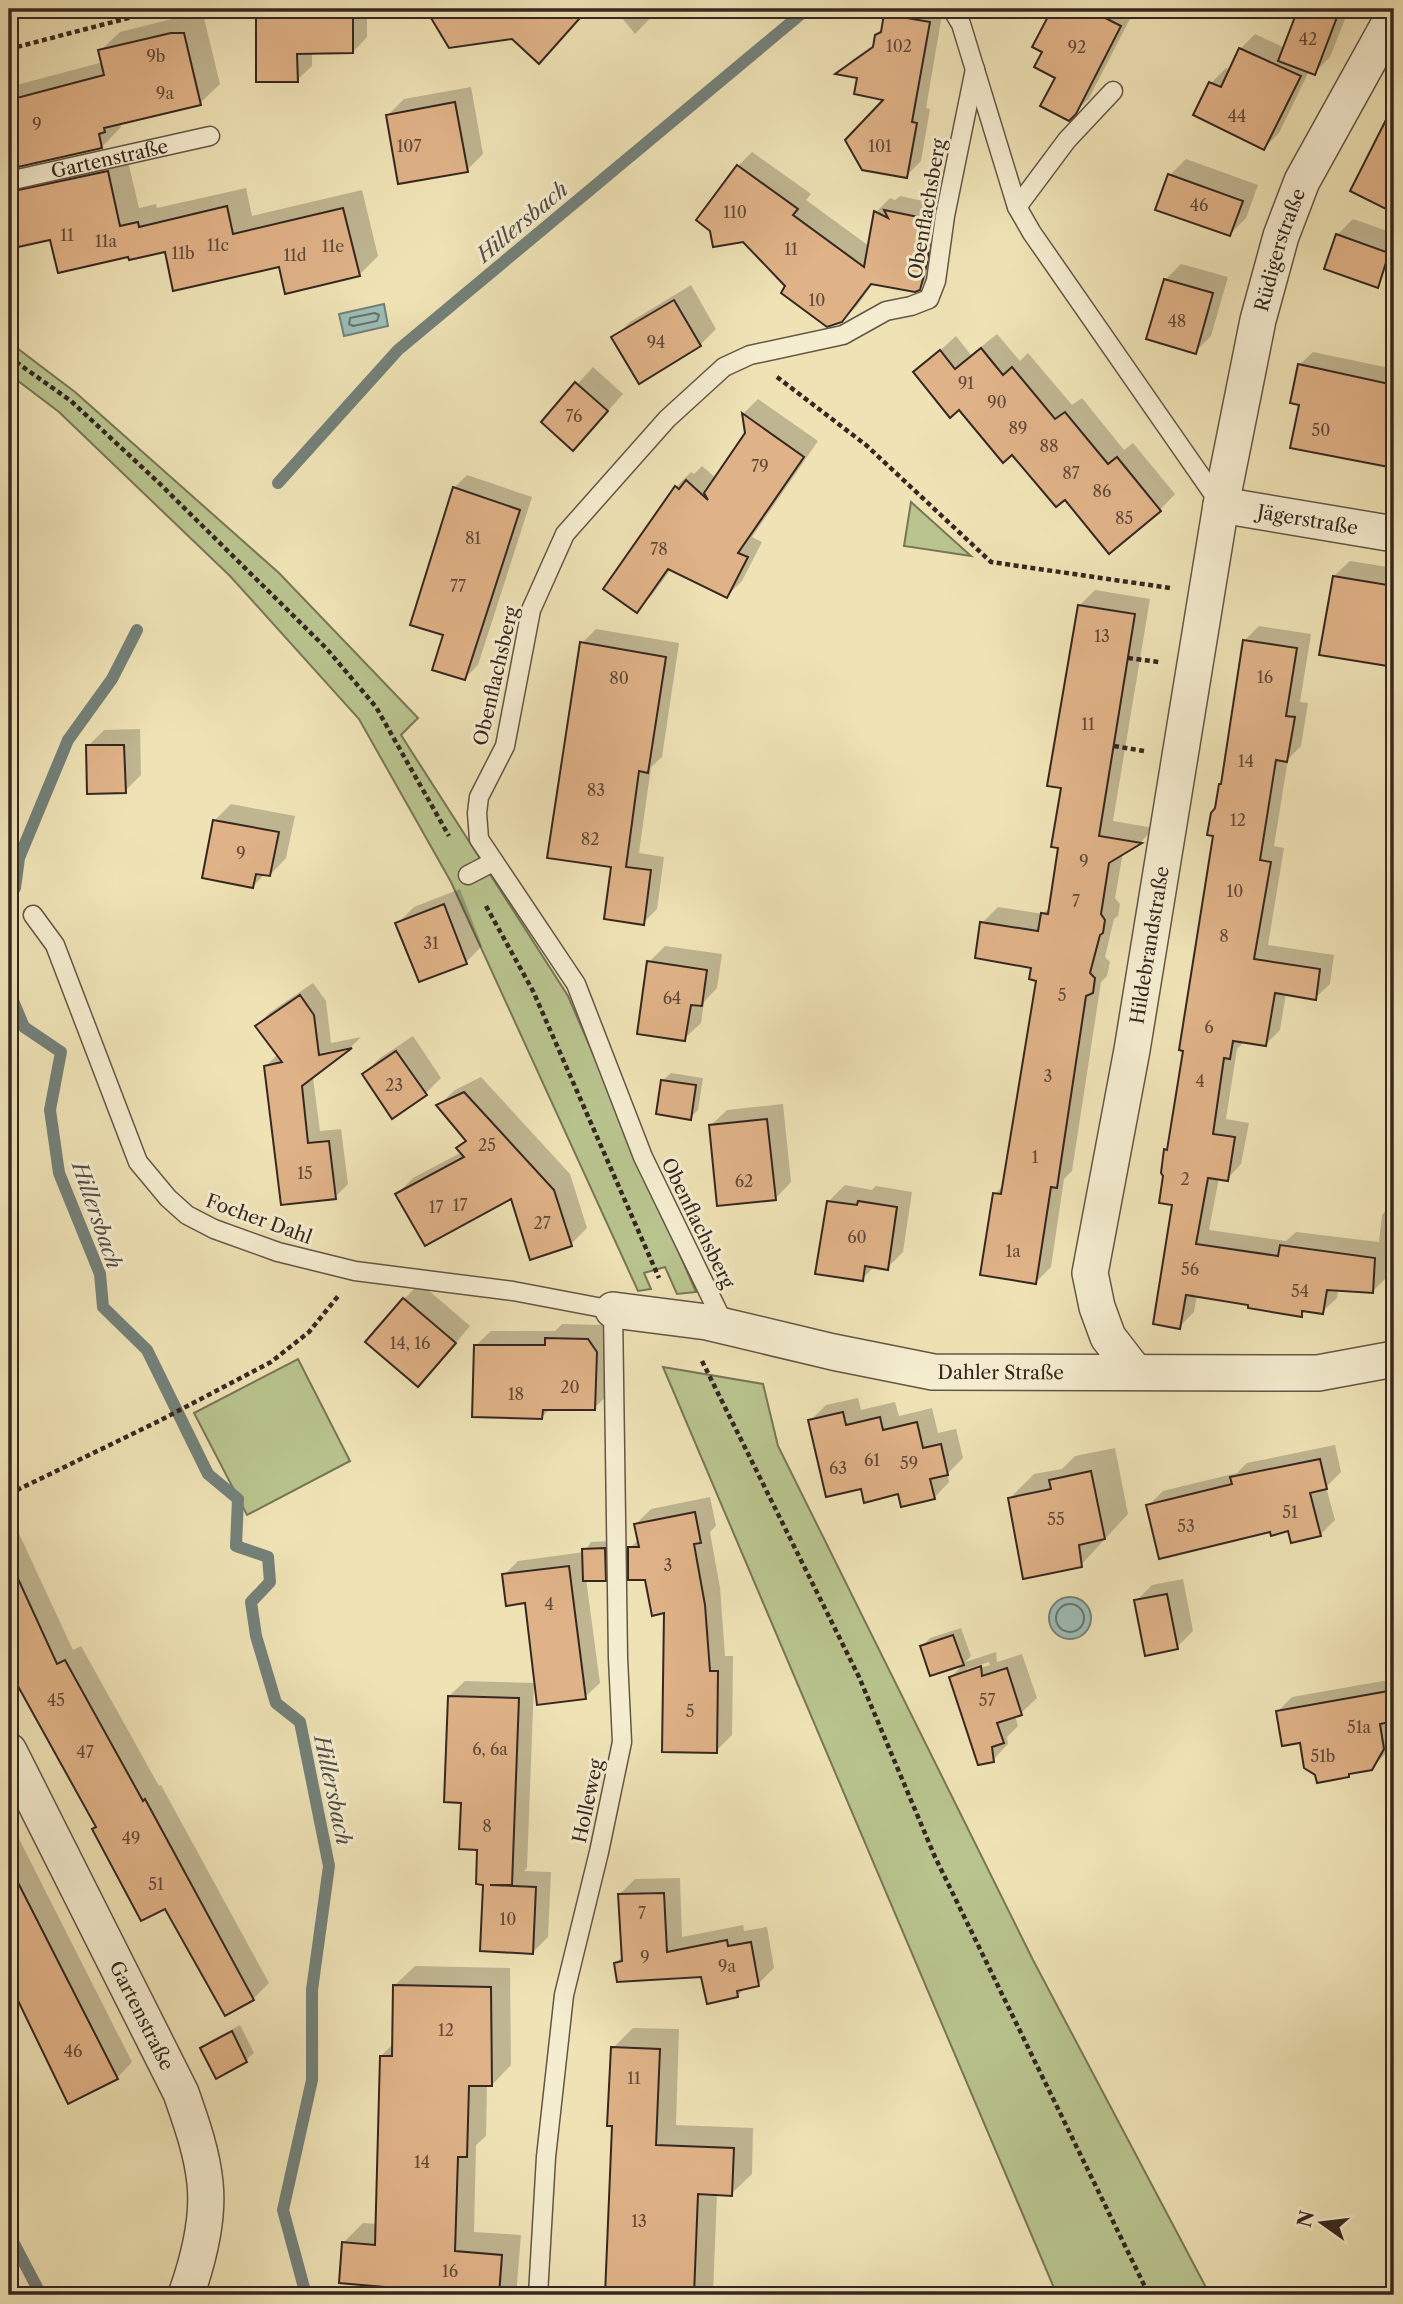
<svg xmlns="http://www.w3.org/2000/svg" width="1403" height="2304" font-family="'Libre Caslon Text',serif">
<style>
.green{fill:#b9c48e;stroke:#787658;stroke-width:2}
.water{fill:#9cbdb6;stroke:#73817a;stroke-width:2}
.shadow{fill:#0003;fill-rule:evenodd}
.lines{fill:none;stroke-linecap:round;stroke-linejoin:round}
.shore{stroke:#69726c;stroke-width:2}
.stream{stroke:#73817a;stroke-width:12}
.building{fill:#e0b287;stroke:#362721;stroke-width:2}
.service-casing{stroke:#645646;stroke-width:21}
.minor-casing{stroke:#645646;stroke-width:38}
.path{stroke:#362721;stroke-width:4.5;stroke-dasharray:5 3.5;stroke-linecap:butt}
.service{stroke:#f5edd0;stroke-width:18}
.minor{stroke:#f5edd0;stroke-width:35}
.labels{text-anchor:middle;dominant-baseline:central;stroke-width:6;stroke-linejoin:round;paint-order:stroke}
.number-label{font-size:16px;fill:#604a3a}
.street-label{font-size:19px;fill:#362721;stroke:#f5edd0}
.water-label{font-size:21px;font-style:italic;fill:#504c46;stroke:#f5edd0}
</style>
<rect width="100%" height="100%" fill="#efe3b6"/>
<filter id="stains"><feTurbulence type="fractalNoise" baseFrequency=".00286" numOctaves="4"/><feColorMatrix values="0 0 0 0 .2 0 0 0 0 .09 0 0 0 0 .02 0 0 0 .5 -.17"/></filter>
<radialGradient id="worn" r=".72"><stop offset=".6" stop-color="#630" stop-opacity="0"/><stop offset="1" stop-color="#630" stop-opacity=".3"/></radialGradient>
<g class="green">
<polygon points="9,342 75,392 279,573 418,718 401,735 568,996 696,1292 677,1294 665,1267 644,1273 651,1289 638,1291 451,882 359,719 230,576 59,412 9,374"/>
<polygon points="911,502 971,556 904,546"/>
<polygon points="298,1359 350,1461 247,1515 194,1413"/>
<polygon points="663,1367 763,1384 778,1446 1033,1960 1210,2295 1057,2295"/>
</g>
<g class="water">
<polygon points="384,304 388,326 344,336 339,314"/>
<circle cx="1070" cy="1618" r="21"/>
</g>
<g class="shadow">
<polygon points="257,9 367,9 367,37 353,52 312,52 312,66 297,80 258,81"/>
<polygon points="436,9 495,9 496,17 503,9 588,9 554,46 439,27"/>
<polygon points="615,9 659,9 635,34"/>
<polygon points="893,9 943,9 926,108 930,109 921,161 906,176 887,98 859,76 838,73 852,60 876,43 884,29 886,15"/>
<polygon points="1054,9 1129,9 1134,11 1089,98 1069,119 1057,77 1044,51 1035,46"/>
<polygon points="1300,9 1349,9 1330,57 1314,73 1309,71 1279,133 1264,148 1195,114 1211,83 1226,68 1230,70 1240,49 1255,34 1285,48"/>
<polygon points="192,14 203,14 220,84 200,103 120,122 121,127 102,147 9,168 9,87 103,62 100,51 120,32"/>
<polygon points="471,87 483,154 467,170 388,115 404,99"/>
<polygon points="1394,111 1394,211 1352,191"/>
<polygon points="752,152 811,194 806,200 869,246 876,212 890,198 895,200 900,196 946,206 934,274 919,289 874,282 857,306 841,321 788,286 738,166"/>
<polygon points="126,153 139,208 156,204 157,208 246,188 252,216 362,190 378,256 359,275 166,250 129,255 51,238 20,245 9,200 9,190 26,173"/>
<polygon points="1186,159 1258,185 1246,218 1230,234 1170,175"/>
<polygon points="1353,219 1393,233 1384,266 1337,235"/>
<polygon points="1181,264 1228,277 1211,336 1195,352 1165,280"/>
<polygon points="691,285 716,329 700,345 640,381 614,338 630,322"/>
<polygon points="997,334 1020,361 1028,353 1072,405 1082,398 1124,450 1133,443 1175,494 1160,510 1065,497 916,372 956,336 971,355"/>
<polygon points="1313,352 1394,369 1394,466 1292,447 1301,403 1299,365"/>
<polygon points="593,367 623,394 589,432 543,422"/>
<polygon points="758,399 818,441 752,537 762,542 742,581 727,596 671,569 652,595 637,610 676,487 691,472 694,474 702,466 716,478 747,434 744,413"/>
<polygon points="467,475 532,497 478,665 465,678 445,634 454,488"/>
<polygon points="1350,561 1394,568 1394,666 1321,653 1334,576"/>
<polygon points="1095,590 1150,599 1113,821 1154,828 1141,842 1123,852 1115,898 1120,904 1118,916 1114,919 1105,957 1110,962 1107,976 1101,982 1072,1171 1064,1179 1051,1267 1036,1282 995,1194 1005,1184 1038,979 1033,966 982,923 998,907 1043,914 1051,906 1060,847 1063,786 1079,606"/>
<polygon points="1259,626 1311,634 1300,702 1308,703 1301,746 1288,759 1274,846 1284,848 1268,945 1334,955 1330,984 1315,998 1286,993 1280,1030 1266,1044 1245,1041 1237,1049 1226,1119 1249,1123 1241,1164 1227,1179 1219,1178 1209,1230 1286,1241 1296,1232 1379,1242 1382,1215 1385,1211 1388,1187 1394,1181 1394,1272 1387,1271 1387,1277 1372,1292 1338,1289 1337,1298 1322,1312 1307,1310 1301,1315 1250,1303 1197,1295 1194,1312 1179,1327 1174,1203 1166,1150 1170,1146 1215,835 1217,809 1244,641"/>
<polygon points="596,629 679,643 662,757 651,767 639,853 664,857 657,909 643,923 613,865 582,643"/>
<polygon points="140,729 141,775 125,791 88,746 104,730"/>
<polygon points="231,804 295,816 286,858 270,875 265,874 253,886 215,820"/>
<polygon points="460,889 482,946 466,962 398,923 414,907"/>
<polygon points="665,946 722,954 717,988 704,1002 701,1023 684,1039 649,962"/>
<polygon points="313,983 326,1001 331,1043 361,1037 351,1047 310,1055 320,1131 341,1129 348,1184 335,1197 266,1066 278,1054 257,1026 269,1013"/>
<polygon points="413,1036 441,1078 425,1094 364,1074 380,1058"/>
<polygon points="671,1073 703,1078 698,1110 690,1118 663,1080"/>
<polygon points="481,1077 570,1174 587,1228 571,1244 512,1196 397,1194 413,1178 462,1152 467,1140 439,1105 455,1090"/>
<polygon points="783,1104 791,1182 775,1199 710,1126 727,1110"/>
<polygon points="845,1185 872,1190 876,1186 912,1192 903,1252 887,1268 875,1266 862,1279 828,1202"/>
<polygon points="420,1283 470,1326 434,1369 404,1299"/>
<polygon points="562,1324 603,1325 611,1337 610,1393 594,1408 550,1409 542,1417 475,1346 491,1331 555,1331"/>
<polygon points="858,1398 861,1410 895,1402 899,1416 932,1408 938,1433 956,1429 963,1458 948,1473 949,1482 934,1498 862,1487 810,1421 826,1405"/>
<polygon points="1335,1445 1341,1472 1326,1487 1335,1520 1320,1535 1289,1529 1271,1530 1148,1506 1163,1491 1237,1473 1247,1463"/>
<polygon points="1115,1448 1128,1514 1081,1565 1010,1498 1034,1474 1062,1469 1075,1456"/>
<polygon points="710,1497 716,1526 710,1532 720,1588 725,1656 733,1656 732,1735 716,1751 666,1611 630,1548 639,1539 636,1524 651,1509"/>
<polygon points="9,1512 73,1650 81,1646 159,1786 161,1785 269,1983 253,1999 165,1906 97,1827 9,1667"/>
<polygon points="1394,1524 1394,1561 1387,1531"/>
<polygon points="612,1541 612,1571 605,1579 586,1579 600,1683 585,1697 526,1601 504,1575 518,1561 584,1552 591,1542"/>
<polygon points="1183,1579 1193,1631 1177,1647 1136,1601 1152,1585"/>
<path d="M961,1628L971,1656L965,1662L996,1652L997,1662L1022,1654L1037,1698L1021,1713L1015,1715L1018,1726L1007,1737L1008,1744L993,1760L951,1677L965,1663L931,1674L922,1646L930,1638ZM989,1662L990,1665L967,1672V1669Z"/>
<polygon points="1394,1679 1394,1740 1386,1753 1371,1768 1352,1772 1348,1775 1301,1741 1277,1712 1292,1697"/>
<polygon points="465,1681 534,1683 527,1868 524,1871 551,1872 548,1937 533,1952 485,1883 479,1848 463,1801 449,1696"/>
<polygon points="9,1809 15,1822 12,1825 132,2062 117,2078 9,1980"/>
<polygon points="680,1878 682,1937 743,1925 744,1931 767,1927 774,1968 758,1984 746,1987 737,1996 703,1975 616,1963 623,1956 619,1895 635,1879"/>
<polygon points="415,1966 510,1968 511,2065 492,2085 487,2085 486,2136 476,2145 474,2232 521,2235 516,2295 443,2295 444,2290 343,2243 363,2223 378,2224 381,2056 394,2043 395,1985"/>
<polygon points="240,2025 254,2053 246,2060 216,2076 202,2048 210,2041"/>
<polygon points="633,2028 679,2029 676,2125 753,2128 752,2174 731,2194 717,2193 713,2295 607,2295 613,2124 613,2048"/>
</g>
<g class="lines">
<g class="shore">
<polygon points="375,313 379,315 377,321 353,326 349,324 350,318"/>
<circle cx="1070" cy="1618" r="14"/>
</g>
<g class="stream">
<polyline points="278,483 398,350 807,9"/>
<polyline points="15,888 19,858 68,740 112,679 137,630"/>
<polyline points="9,991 24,1027 61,1052 50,1110 59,1173 100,1274 103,1307 147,1350 208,1474 238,1499 236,1546 268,1557 270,1582 251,1602 256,1636 276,1703 300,1722 329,1866 312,1990 312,2080 283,2210 306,2295"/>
<polyline points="9,2234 41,2295"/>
</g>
</g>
<g class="building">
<polygon points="256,9 353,9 353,53 297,54 298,82 256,82"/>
<polygon points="458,9 588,9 539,64 512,39 449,48 428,13"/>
<polygon points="1052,9 1088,9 1121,26 1076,114 1069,121 1040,106 1055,78 1034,67 1042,52 1032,47"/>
<polygon points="1298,9 1316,9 1337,17 1315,75 1278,61"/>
<polygon points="884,14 930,22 912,122 917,123 907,178 862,170 845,140 883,100 854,94 857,78 835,74 873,47 875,35 881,32"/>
<polygon points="171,33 184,33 201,105 104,128 105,132 99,134 102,148 9,169 9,100 104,75 98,50"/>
<polygon points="1239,48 1301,76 1264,150 1193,115 1209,82 1221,87"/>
<polygon points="455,102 468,172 398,184 386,115"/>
<polygon points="1394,104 1394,213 1350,191"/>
<polygon points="737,165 798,209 793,215 864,267 874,211 888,218 884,210 933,220 927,264 920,290 915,292 871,284 842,322 827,327 781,293 785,286 743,242 713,247 710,231 696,220"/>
<polygon points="108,171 120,226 138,222 139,227 227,206 233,234 343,208 360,276 285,294 279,267 173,291 165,252 129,260 128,257 58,273 50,240 18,247 9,207 9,192"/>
<polygon points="1168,174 1243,201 1230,236 1155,210"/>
<polygon points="1336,234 1389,253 1378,288 1324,269"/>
<polygon points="1164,279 1213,293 1196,354 1146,339"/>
<polygon points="674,300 701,346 639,384 611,337"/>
<polygon points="981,348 1003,375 1012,367 1055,419 1065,412 1108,464 1117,457 1161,511 1109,554 1065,500 1056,507 1012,455 1003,463 959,410 950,418 913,372 940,350 955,369"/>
<polygon points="1298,364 1394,385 1394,468 1290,448 1299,405 1290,403"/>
<polygon points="575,382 608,411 573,451 541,422"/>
<polygon points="742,413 804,457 738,553 748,557 727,598 668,569 637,613 603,589 675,486 679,489 686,480 708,500 704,493 745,433"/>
<polygon points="453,487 520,510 465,680 432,670 443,635 410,625"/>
<polygon points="1333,576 1394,586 1394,667 1319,655"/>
<polygon points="1078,605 1135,614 1099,836 1142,843 1109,863 1101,914 1105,920 1103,933 1100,935 1090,973 1095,978 1093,993 1086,996 1057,1188 1051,1187 1036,1284 980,1275 993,1193 1001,1194 1036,981 1029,979 1031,968 975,958 980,922 1038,931 1041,913 1048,914 1058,848 1051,847 1061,788 1047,786"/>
<polygon points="1243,640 1297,648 1286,716 1295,717 1287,762 1276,760 1260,860 1271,862 1254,959 1320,969 1316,1000 1275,993 1266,1046 1233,1041 1230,1059 1224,1058 1213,1134 1235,1137 1228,1181 1208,1178 1196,1244 1278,1256 1280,1245 1375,1258 1373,1293 1327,1290 1323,1314 1302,1311 1302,1317 1248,1308 1248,1305 1186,1295 1180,1329 1153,1324 1172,1205 1159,1203 1163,1176 1161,1173 1164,1149 1167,1150 1183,1051 1179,1050 1213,836 1207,835 1211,813 1215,808 1219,784 1221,784"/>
<polygon points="580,642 666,657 648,773 639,771 626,867 651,870 644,925 604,919 611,867 547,858"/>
<polygon points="86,745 124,745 126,793 87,794"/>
<polygon points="213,820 279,832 270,876 256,874 253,888 202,878"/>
<polygon points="444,904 467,964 419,982 395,923"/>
<polygon points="647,961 707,970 702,1006 691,1005 685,1041 637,1034"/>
<polygon points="300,995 314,1015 319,1055 352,1048 302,1086 308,1143 329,1141 336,1199 281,1205 264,1066 282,1062 255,1026"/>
<polygon points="396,1051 427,1095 392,1119 362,1074"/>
<polygon points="661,1080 696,1085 691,1120 656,1114"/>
<polygon points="464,1092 554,1190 572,1246 530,1260 511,1199 425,1246 395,1194 464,1157 456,1148 466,1141 436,1105"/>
<polygon points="767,1119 776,1200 717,1206 709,1125"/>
<polygon points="827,1201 857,1205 858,1201 897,1207 888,1270 865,1266 863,1281 815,1274"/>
<polygon points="403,1298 456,1343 418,1387 365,1342"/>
<polygon points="545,1338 588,1339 597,1352 595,1410 543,1410 542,1419 472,1417 474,1345 545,1345"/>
<polygon points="843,1412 846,1425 880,1417 883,1430 917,1422 923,1448 941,1444 948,1475 930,1479 935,1499 901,1507 898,1494 864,1503 861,1489 826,1497 808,1420"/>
<polygon points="1320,1459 1327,1489 1310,1493 1321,1536 1291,1543 1288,1531 1271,1536 1270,1532 1159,1559 1146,1505 1232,1484 1230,1477"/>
<polygon points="1091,1471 1105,1539 1079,1545 1082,1567 1023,1579 1008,1498 1051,1489 1049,1480"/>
<polygon points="695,1512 701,1543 694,1544 705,1605 710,1671 718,1671 717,1753 662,1752 664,1613 652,1616 645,1580 628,1580 628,1547 639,1547 634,1524"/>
<polygon points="605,1548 606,1581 583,1581 582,1549"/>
<polygon points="9,1559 57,1664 65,1660 143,1801 145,1799 254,2000 225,2016 165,1909 141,1921 92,1829 96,1827 9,1670"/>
<polygon points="569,1566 586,1699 537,1705 525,1603 506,1606 502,1574"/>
<polygon points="1167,1594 1178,1649 1145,1656 1134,1600"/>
<polygon points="953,1635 964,1665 930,1676 920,1646"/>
<polygon points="981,1666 982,1676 1007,1668 1022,1715 997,1723 1004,1743 992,1747 994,1762 978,1765 949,1677"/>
<polygon points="1394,1690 1394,1721 1380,1724 1384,1749 1372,1770 1349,1774 1349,1777 1317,1783 1315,1775 1304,1768 1300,1743 1282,1746 1276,1711"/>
<polygon points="448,1696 519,1698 512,1885 490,1885 536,1887 533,1954 480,1951 483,1885 476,1884 477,1850 459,1849 461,1803 444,1802"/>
<polygon points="9,1865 118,2079 68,2104 9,1982"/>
<polygon points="664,1893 667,1952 727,1940 728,1946 751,1942 759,1986 737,1991 738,1997 707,2004 701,1977 617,1982 614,1963 622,1961 618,1894"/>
<polygon points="393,1985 491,1987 492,2086 469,2086 467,2157 458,2157 455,2251 502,2255 499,2295 442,2295 442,2292 339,2283 342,2242 375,2245 380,2056 392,2056"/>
<polygon points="232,2031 247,2062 216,2079 200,2048"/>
<polygon points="611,2047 660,2049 656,2145 734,2148 732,2196 698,2194 694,2295 605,2295 612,2126 607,2126"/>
</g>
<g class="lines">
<defs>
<g id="service">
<polyline points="952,9 961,24 1017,207 1032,233 1221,505"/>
<path id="s1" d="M9,181L210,136"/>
<polyline points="1017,207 1067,140 1113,91"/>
<polyline points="468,875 493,862"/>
<polyline points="33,915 55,945 138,1162 168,1198 187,1215 214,1229 278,1252 355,1271 513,1291 613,1310 618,1658 622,1742 599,1852 564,1995 546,2157 538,2295"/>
<polyline points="725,1326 643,1157 576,984 479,839 477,813 479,797 505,746 531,610 565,534 667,419 724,367 750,355 843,335 886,311 911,306 929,299 936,281 945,216 975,69"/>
</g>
<g id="minor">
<path id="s2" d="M1221,505L1394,534"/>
<path id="s3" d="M613,1310L707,1322L833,1352L933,1372L1318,1373L1394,1359"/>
<path id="s4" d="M1135,1372L1108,1337L1097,1307L1090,1273L1132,1050L1221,505L1258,320L1281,236L1302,181L1394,15"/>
<path id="s5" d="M9,1751L181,2093C191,2122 202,2152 205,2183C209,2220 198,2261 186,2295"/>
</g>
</defs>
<use href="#service" class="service-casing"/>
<use href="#minor" class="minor-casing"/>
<g class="path">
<polyline points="9,49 163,9"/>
<polyline points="9,357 71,401 158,482 326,648 376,707 449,836"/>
<polyline points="777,377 866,445 991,562 1170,588"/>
<polyline points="1128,658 1159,662"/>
<polyline points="1114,746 1144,751"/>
<polyline points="486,906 533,991 659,1278"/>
<polyline points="702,1361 859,1677 935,1857 1149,2295"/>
<polyline points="9,1494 159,1421 271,1362 309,1332 339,1295"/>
</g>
<use href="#service" class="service"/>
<use href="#minor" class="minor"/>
</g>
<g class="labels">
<g class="number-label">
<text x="1308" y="39">42</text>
<text x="899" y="46">102</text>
<text x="1077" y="47">92</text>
<text x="156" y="56">9b</text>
<text x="165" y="93">9a</text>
<text x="1237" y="116">44</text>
<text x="37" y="124">9</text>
<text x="409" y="146">107</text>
<text x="880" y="146">101</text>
<text x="1199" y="205">46</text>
<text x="735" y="212">110</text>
<text x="67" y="235">11</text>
<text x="106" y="241">11a</text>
<text x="218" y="245">11c</text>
<text x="333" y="246">11e</text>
<text x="791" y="249">11</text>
<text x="183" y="253">11b</text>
<text x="295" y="255">11d</text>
<text x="817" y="300">10</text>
<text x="1177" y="321">48</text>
<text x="656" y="342">94</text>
<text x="966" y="383">91</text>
<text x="997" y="402">90</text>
<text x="574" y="416">76</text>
<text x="1018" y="428">89</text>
<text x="1321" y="430">50</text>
<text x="1049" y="446">88</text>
<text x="760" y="466">79</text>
<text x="1071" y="473">87</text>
<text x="1102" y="491">86</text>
<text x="1124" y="518">85</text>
<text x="473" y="538">81</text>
<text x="659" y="549">78</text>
<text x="458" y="586">77</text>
<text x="1102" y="636">13</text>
<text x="1265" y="677">16</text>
<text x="619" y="678">80</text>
<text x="1088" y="724">11</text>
<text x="1246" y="761">14</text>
<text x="596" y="790">83</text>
<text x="1238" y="820">12</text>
<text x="590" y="839">82</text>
<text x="241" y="853">9</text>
<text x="1084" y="861">9</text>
<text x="1235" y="891">10</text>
<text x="1076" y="901">7</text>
<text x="1224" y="936">8</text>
<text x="431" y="943">31</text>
<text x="1062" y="995">5</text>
<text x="672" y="998">64</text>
<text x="1209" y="1027">6</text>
<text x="1048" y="1076">3</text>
<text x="1200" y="1081">4</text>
<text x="394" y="1085">23</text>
<text x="487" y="1145">25</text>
<text x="1035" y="1157">1</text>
<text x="305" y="1173">15</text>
<text x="1185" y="1179">2</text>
<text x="744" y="1181">62</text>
<text x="460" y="1205">17</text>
<text x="436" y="1207">17</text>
<text x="542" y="1223">27</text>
<text x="857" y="1237">60</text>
<text x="1013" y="1251">1a</text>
<text x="1190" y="1269">56</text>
<text x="1300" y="1291">54</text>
<text x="410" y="1343">14, 16</text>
<text x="570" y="1387">20</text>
<text x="516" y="1394">18</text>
<text x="872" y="1460">61</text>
<text x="909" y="1463">59</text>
<text x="838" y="1468">63</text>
<text x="1290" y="1512">51</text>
<text x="1056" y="1519">55</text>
<text x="1186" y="1526">53</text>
<text x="668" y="1565">3</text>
<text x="549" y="1604">4</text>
<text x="56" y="1700">45</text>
<text x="987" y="1700">57</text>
<text x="690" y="1711">5</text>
<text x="1359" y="1727">51a</text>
<text x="490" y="1749">6, 6a</text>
<text x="85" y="1752">47</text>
<text x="1323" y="1756">51b</text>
<text x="487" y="1826">8</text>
<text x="131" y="1838">49</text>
<text x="156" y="1884">51</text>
<text x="642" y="1913">7</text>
<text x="508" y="1919">10</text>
<text x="645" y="1957">9</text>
<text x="727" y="1966">9a</text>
<text x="446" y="2030">12</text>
<text x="73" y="2051">46</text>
<text x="634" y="2078">11</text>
<text x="422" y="2162">14</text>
<text x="639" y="2221">13</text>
<text x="450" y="2271">16</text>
</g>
<g class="street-label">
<text stroke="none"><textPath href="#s1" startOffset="103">Gartenstraße</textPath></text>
<text transform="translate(927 209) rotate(-80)">Obenflachsberg</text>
<text stroke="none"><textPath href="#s4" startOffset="1152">Rüdigerstraße</textPath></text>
<text stroke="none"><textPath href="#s2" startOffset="88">Jägerstraße</textPath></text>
<text transform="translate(496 676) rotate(-77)">Obenflachsberg</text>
<text stroke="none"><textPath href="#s4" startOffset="444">Hildebrandstraße</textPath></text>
<text transform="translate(259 1219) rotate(20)">Focher Dahl</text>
<text transform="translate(698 1223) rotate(64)">Obenflachsberg</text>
<text stroke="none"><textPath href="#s3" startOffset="394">Dahler Straße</textPath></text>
<text transform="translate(588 1801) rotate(-78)">Holleweg</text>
<text stroke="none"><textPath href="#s5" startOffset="296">Gartenstraße</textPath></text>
</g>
<g class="water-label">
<text transform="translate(522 222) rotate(-40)">Hillersbach</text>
<text transform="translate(97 1215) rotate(71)">Hillersbach</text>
<text transform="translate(333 1790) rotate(78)">Hillersbach</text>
</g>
</g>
<rect width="1403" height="2304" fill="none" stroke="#efe3b6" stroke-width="35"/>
<rect x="10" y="10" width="1382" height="2283" fill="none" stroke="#362721" stroke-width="3.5"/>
<rect x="18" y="18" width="1368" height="2269" fill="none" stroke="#362721" stroke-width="2"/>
<g transform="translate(1322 2223) rotate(284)" stroke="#f5edd0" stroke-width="5" paint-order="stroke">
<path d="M0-5L12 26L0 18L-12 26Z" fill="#362721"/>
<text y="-10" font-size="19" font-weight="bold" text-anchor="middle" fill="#362721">N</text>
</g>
<rect width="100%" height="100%" filter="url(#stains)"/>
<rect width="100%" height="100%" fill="url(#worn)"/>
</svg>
